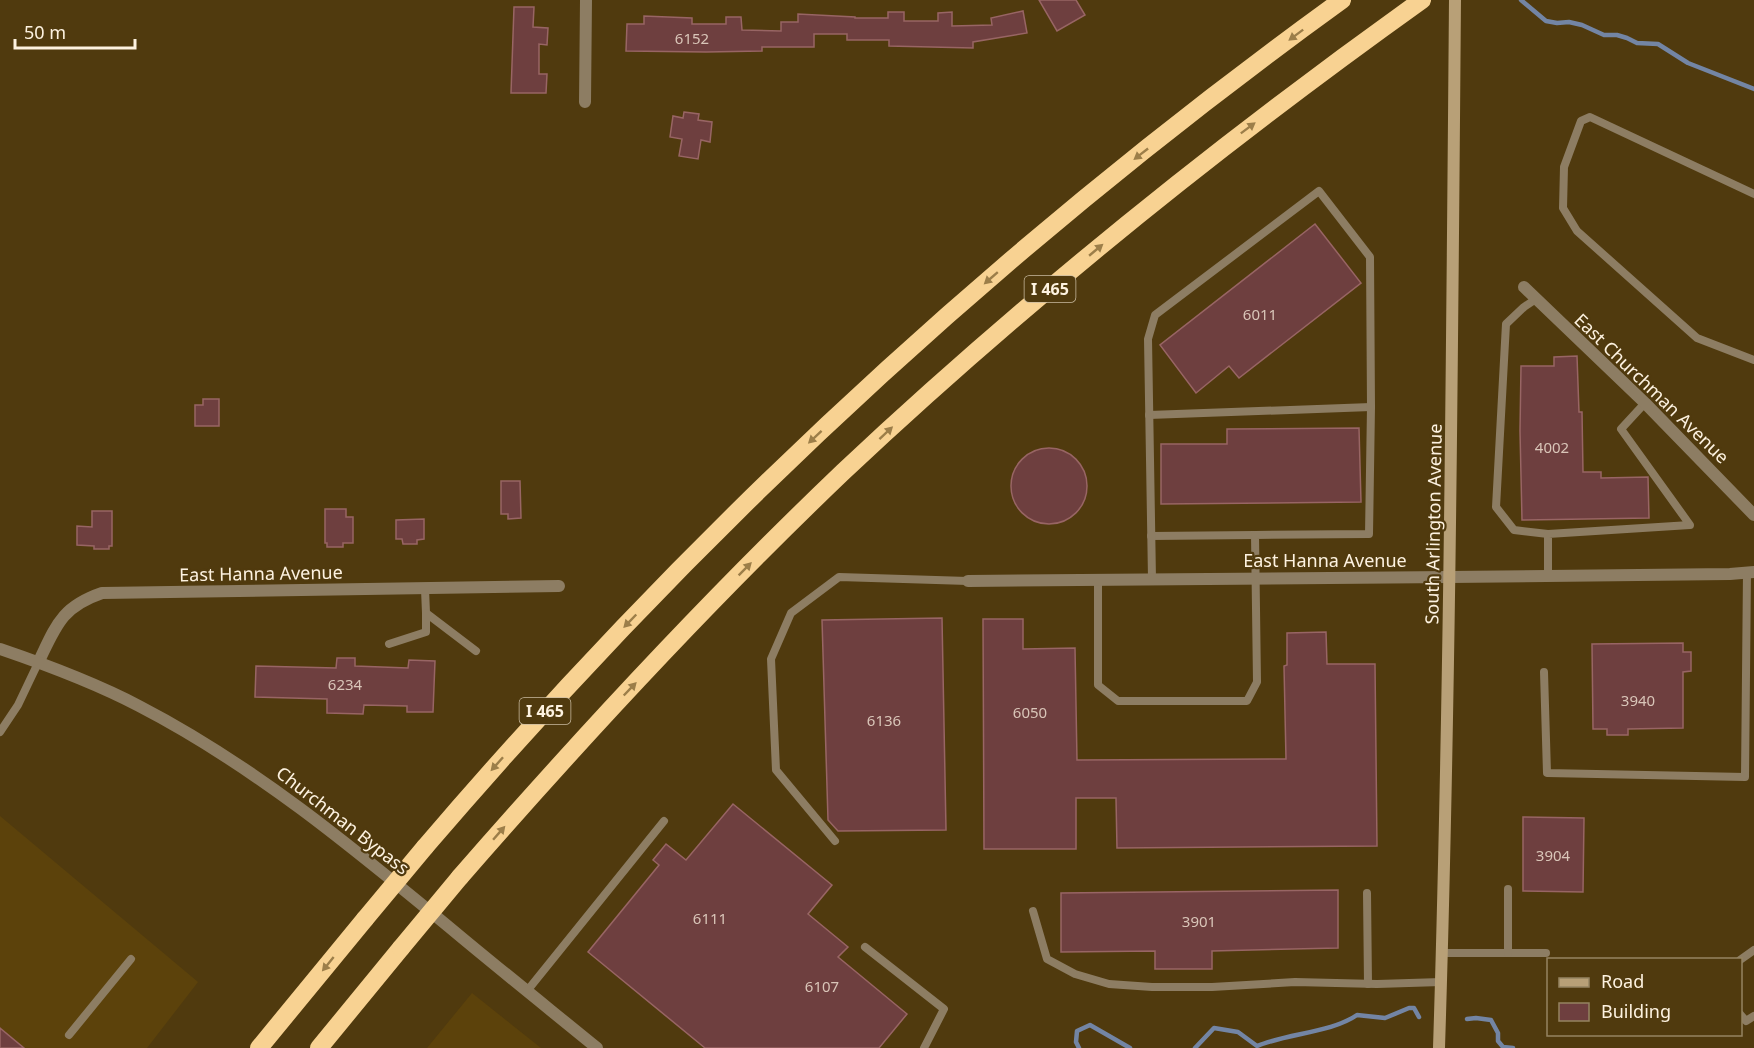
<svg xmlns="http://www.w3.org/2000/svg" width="1754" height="1048" font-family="'Noto Sans',sans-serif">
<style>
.built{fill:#5c420b}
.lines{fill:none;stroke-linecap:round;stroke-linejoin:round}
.stream{stroke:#7385a4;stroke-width:4.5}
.building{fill:#6e3f3f;stroke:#986564;stroke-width:1.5}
.service{stroke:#8d7d63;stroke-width:8}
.minor{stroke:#8d7d63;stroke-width:12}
.tertiary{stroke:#8d7d63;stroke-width:12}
.secondary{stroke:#b8a077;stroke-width:12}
.motorway{stroke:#f8d292;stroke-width:18}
.motorway-bridge{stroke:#f8d292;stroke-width:18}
.oneway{fill:#9c7e49}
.labels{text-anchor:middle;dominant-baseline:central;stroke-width:4.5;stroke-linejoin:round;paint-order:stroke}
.number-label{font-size:15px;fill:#d9c5b8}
.shield{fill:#503a0e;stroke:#c9bba1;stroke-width:1.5}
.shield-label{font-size:16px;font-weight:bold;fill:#fdf2e0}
.street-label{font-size:18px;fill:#fdf2e0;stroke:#503a0e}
</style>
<rect width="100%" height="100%" fill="#503a0e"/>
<g class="built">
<polygon points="0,816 198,982 147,1048 0,1048"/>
<polygon points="472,993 541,1048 427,1048"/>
</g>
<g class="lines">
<g class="stream">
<polyline points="1521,0 1546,21 1557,23 1569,22 1582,25 1604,35 1617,35 1627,38 1637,43 1658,44 1688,63 1754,89"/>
<polyline points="1467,1019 1476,1018 1491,1020 1498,1033 1498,1041 1503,1047 1513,1048"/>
<polyline points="1079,1048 1076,1042 1077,1031 1090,1025 1130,1048"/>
<path d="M1195,1048L1214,1028L1238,1032L1257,1046C1288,1033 1331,1033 1357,1015L1385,1018L1409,1008H1414L1419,1017"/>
</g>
</g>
<g class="building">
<polygon points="1039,0 1076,0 1085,15 1057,31"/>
<polygon points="514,7 534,7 533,27 548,28 547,45 539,44 539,74 547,74 546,93 511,93"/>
<polygon points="1023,11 1027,33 973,42 973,48 889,46 889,40 847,40 847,34 814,34 814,47 762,47 762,51 706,52 626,51 627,24 644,24 644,16 692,18 692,24 726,24 726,17 741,17 742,30 781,31 781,22 798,22 798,14 855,17 855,18 888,18 888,12 904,12 904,21 938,21 938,13 952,12 952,26 992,25 991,18"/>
<polygon points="684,112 699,114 698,120 712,122 710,142 701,140 698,159 679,156 682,139 670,137 673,116 683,118"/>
<polygon points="1315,224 1361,283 1239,378 1229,366 1196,393 1160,345"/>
<polygon points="1577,356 1579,412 1582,412 1583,472 1601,472 1601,478 1648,477 1649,518 1522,520 1520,431 1521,366 1554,366 1554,357"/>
<polygon points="203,399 219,399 219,426 195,426 195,405 203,405"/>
<polygon points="1359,428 1361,502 1161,504 1161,444 1227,444 1227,429"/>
<circle cx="1049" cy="486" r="38"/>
<polygon points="501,481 520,481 521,518 508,519 508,514 501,514"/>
<polygon points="325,509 346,509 346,517 353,517 353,543 343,543 343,547 327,547 327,543 325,543"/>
<polygon points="92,511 112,511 112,546 109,546 109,549 94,549 94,546 77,545 77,526 92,527"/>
<polygon points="424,519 424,539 417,540 417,544 403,544 402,539 396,539 396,520"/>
<polygon points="942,618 946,830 838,831 828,820 822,620"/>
<polygon points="983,619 1023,619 1023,649 1075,648 1077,760 1286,759 1284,666 1287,665 1287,633 1326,632 1327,664 1375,664 1377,846 1117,848 1116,798 1076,798 1076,849 984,849"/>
<polygon points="1683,643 1683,652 1691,652 1691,671 1683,672 1683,728 1628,729 1628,735 1607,735 1607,729 1593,729 1592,644"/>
<polygon points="337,658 355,658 355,666 408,668 409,660 435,661 433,712 407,712 407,706 364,705 363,714 327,713 327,699 255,697 256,666 336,668"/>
<polygon points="733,804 832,885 808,914 848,947 838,957 907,1014 879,1048 705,1048 588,952 659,865 653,860 666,844 686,860"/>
<polygon points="1523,817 1584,818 1583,892 1523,891"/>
<polygon points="1338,890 1338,948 1212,951 1212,969 1155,969 1155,951 1061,952 1061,893"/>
<polygon points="0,1028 24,1048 0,1048"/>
</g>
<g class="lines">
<g class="service">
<polyline points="1754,194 1590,117 1581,121 1564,167 1563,208 1577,231 1697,338 1754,360"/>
<polyline points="1536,299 1524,307 1506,324 1496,507 1514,530 1548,534"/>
<polyline points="1149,415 1371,407"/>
<polyline points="1151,536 1255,535"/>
<polyline points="1548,576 1548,534 1690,525 1621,429 1645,403"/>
<polyline points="1098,580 1098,685 1118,701 1247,701 1257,682 1255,535 1369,534 1371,407 1370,257 1319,191 1155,315 1148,339 1152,579"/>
<polyline points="425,589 426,613 476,651"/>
<polyline points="389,644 426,632 426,613"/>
<polyline points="1544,672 1547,773 1745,777 1747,572"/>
<polyline points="0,732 18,705 38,663"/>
<polyline points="835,841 776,770 771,659 791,613 839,577 968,581"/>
<polyline points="1367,893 1368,984"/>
<polyline points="1033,911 1047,959 1075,974 1109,984 1152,987 1212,987 1295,982 1377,984 1441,982"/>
<polyline points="865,947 944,1009 924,1048"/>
<polyline points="1442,953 1546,953"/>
<polyline points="1508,953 1508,889"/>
<polyline points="1740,960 1754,950"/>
<polyline points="527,991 664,821"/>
<polyline points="1740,1014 1746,1021 1754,1016"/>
<polyline points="69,1035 131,959"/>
</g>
<g class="minor">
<polyline points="585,102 586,0"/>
<polyline points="1524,287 1645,403 1754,515"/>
<polyline points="968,581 1450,577"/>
<path d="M38,663C56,626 61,607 102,593L559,586"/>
</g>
<g class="tertiary">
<polyline points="1450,577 1730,574 1754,572"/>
<path d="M0,649C47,665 95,683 139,706C253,765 351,846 449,927C498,968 548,1008 597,1048"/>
</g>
<path class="secondary" d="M1439,1048C1450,699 1452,349 1455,0"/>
<g class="motorway">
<path d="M425,847C696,530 1004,244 1342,0"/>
<path d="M460,877C582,737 709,600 843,472C1025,301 1219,145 1422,0"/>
<polyline points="259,1048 365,919"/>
<polyline points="319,1048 401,948"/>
</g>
<g class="motorway-bridge">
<polyline points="365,919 425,847"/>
<polyline points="401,948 460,877"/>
</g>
</g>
<defs><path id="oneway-solid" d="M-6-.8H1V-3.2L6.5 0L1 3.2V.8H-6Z" transform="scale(1.5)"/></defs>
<g class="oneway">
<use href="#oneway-solid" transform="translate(1296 35) rotate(143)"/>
<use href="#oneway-solid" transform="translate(1248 128) rotate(-37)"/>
<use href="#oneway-solid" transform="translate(1141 154) rotate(142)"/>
<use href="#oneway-solid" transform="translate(1096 250) rotate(-40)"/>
<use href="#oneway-solid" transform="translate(991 278) rotate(139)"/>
<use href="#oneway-solid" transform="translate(886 433) rotate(-43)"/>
<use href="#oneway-solid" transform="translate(815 437) rotate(137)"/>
<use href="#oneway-solid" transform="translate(745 569) rotate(-45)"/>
<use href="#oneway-solid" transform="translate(630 621) rotate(134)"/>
<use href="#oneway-solid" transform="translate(630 689) rotate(-46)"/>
<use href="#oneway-solid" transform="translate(497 764) rotate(132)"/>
<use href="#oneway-solid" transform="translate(499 833) rotate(-49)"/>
<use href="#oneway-solid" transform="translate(328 964) rotate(129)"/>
</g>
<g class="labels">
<g class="number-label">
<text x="692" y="38">6152</text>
<text x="1260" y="314">6011</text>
<text x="1552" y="447">4002</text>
<text x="345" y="684">6234</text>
<text x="1638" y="700">3940</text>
<text x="1030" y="712">6050</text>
<text x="884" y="720">6136</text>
<text x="1553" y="855">3904</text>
<text x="710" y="918">6111</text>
<text x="1199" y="921">3901</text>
<text x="822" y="986">6107</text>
</g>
<g class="shield">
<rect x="1024.5" y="276" width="51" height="26" rx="4.5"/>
<rect x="519.5" y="698" width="51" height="26" rx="4.5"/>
</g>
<g class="shield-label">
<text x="1050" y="289">I 465</text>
<text x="545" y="711">I 465</text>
</g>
<g class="street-label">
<text transform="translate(1652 388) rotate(44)">East Churchman Avenue</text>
<text transform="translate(1433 524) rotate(-89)">South Arlington Avenue</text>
<text x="1325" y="560">East Hanna Avenue</text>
<text transform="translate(261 573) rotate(-1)">East Hanna Avenue</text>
<text transform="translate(343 820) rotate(38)">Churchman Bypass</text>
</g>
</g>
<rect x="1547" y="958" width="195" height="78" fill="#503a0e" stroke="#958462" stroke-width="1.5"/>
<rect x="1559" y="978" width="30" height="9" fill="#b8a077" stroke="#958462" stroke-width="1.5"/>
<text x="1601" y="988" font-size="18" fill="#fdf2e0">Road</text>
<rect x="1559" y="1003" width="30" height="18" fill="#6e3f3f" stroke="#958462" stroke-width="1.5"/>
<text x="1601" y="1018" font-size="18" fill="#fdf2e0">Building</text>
<path d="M15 39v9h120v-9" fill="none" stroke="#fdf2e0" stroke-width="3"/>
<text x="24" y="39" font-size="18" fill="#fdf2e0" stroke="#503a0e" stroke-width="4.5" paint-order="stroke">50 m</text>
</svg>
